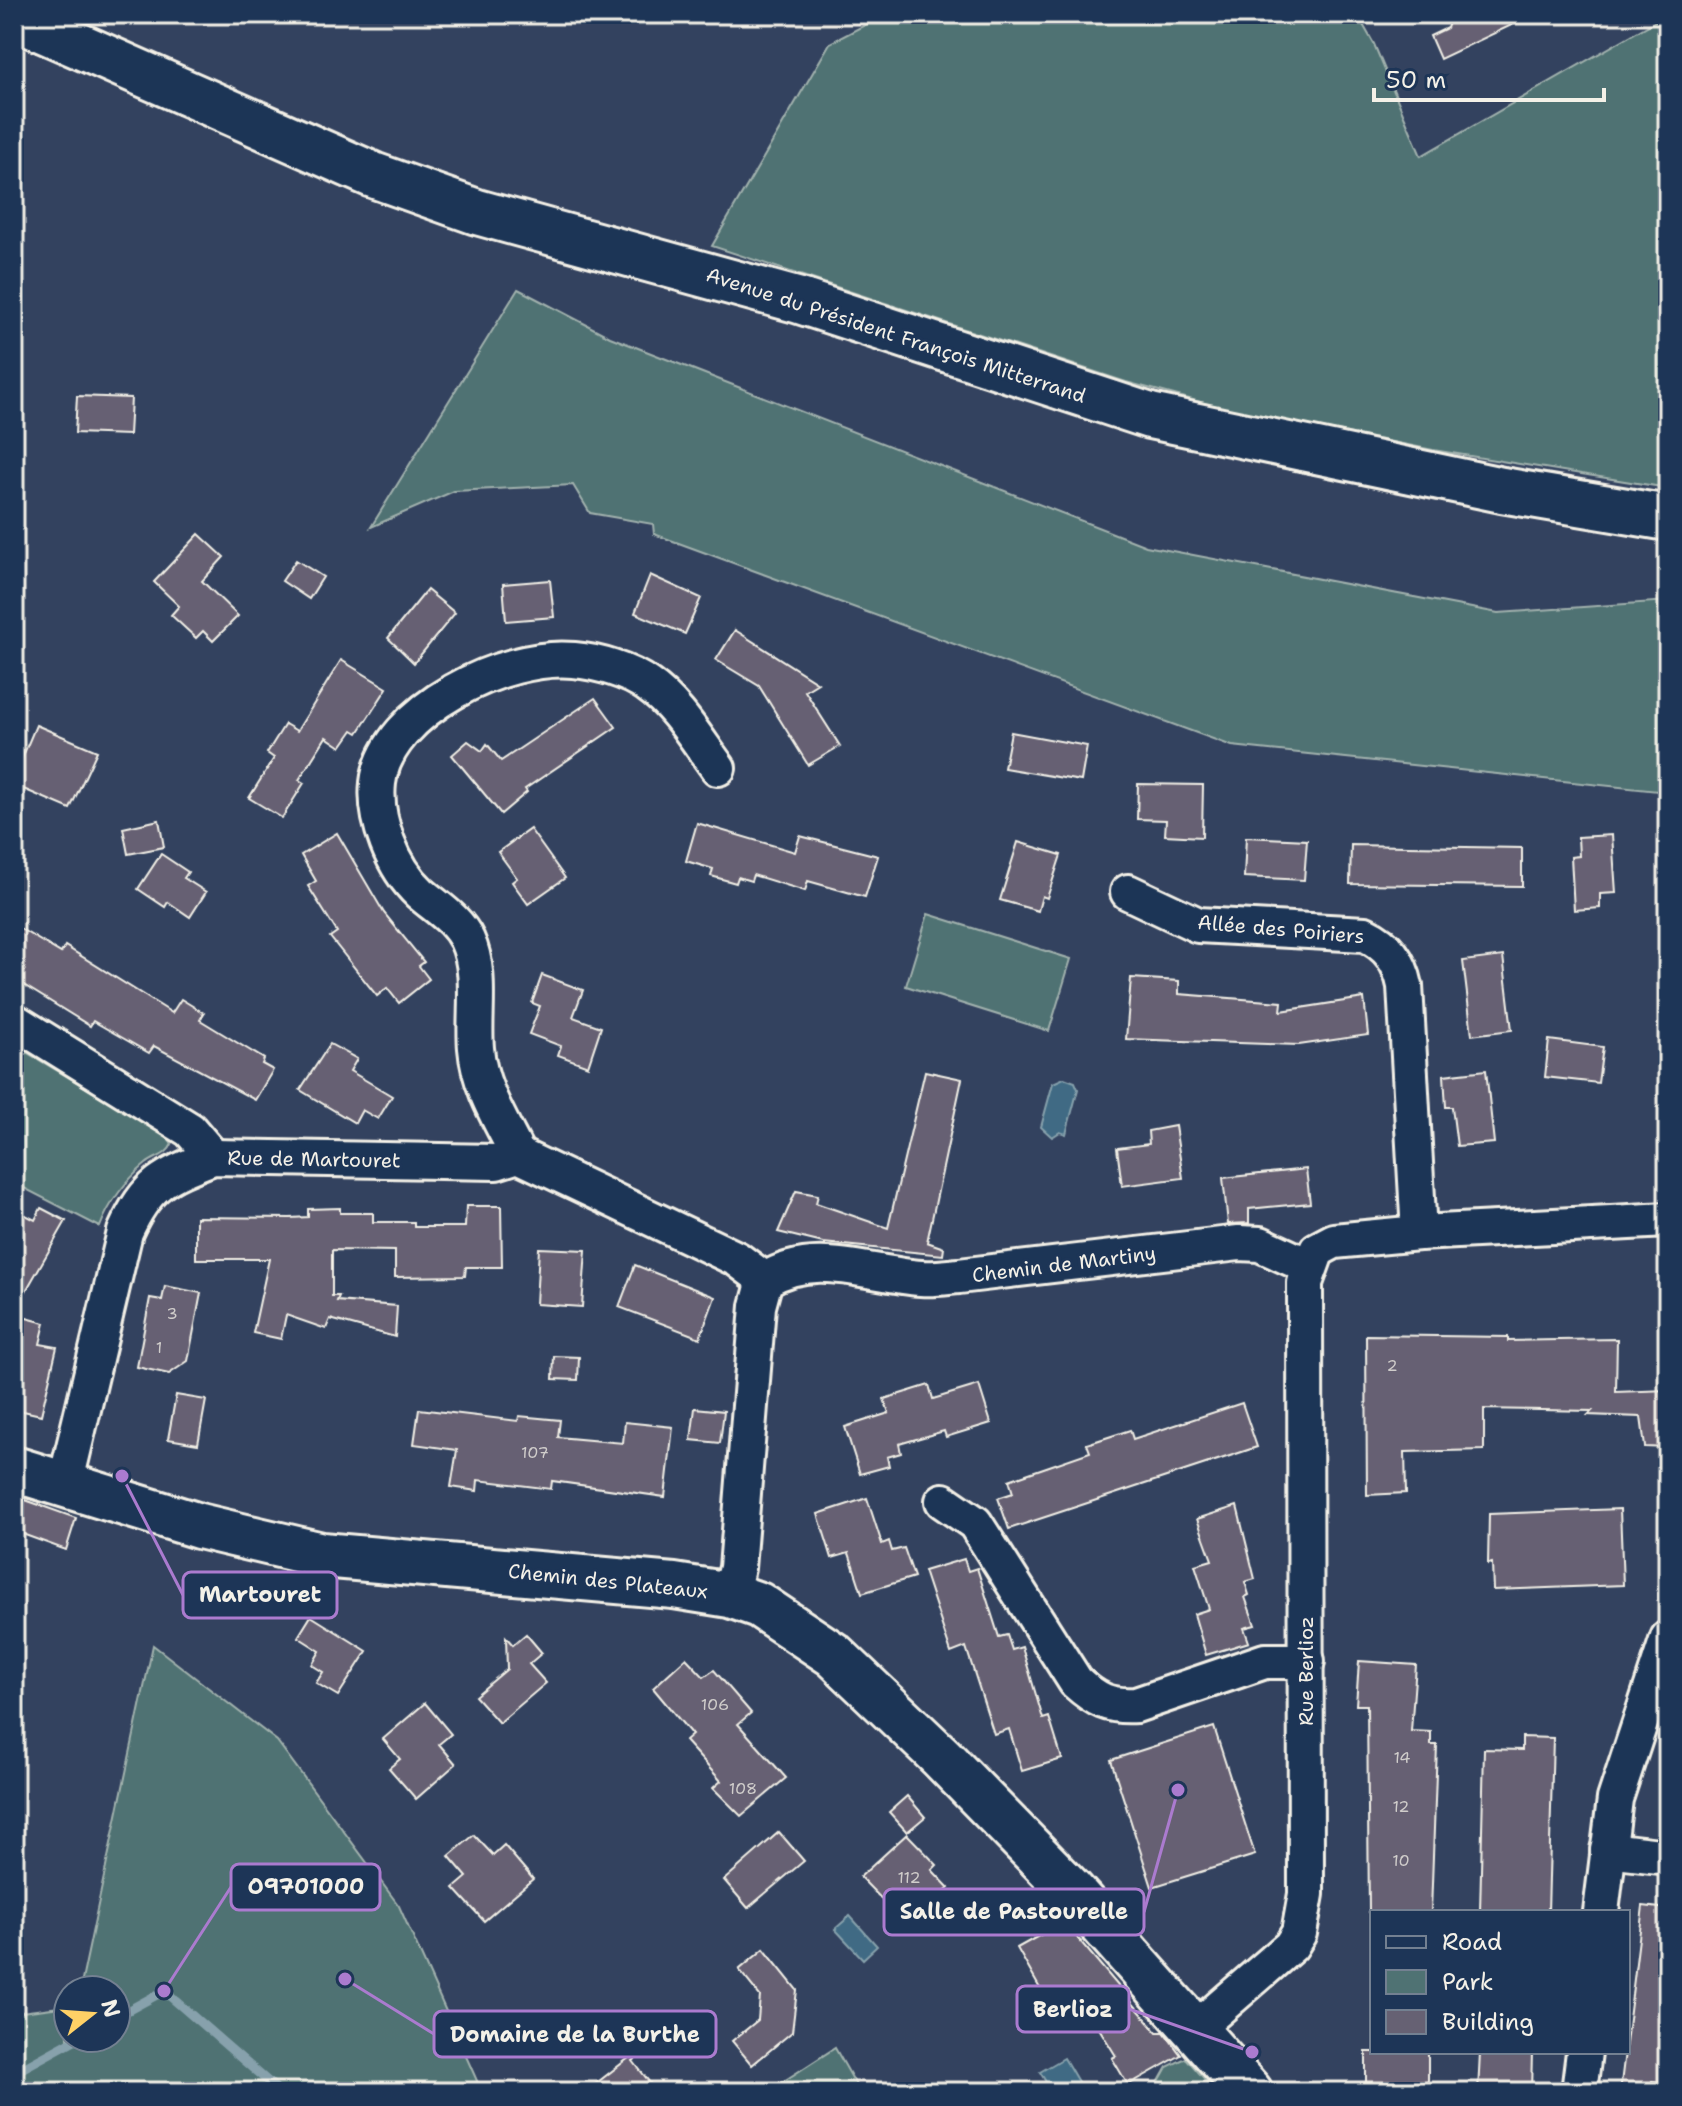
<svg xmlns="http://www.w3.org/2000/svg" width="1682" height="2106" font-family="'Shantell Sans',sans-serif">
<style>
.green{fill:#4f7273;stroke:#a2b2ae;stroke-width:2}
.water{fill:#3f6b84;stroke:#87a1ac;stroke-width:2}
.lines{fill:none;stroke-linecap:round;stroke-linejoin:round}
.stream{stroke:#87a1ac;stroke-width:9}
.building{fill:#666173;stroke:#f4f1e8;stroke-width:2}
.street-casing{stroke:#f4f1e8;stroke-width:40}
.secondary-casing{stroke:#f4f1e8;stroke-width:50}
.street{stroke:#1d3557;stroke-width:34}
.secondary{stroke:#1d3557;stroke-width:44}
.labels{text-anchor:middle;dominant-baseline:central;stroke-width:6;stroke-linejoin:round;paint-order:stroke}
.number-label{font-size:16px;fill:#d0cdcb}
.street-label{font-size:20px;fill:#f4f1e8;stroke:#1d3557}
.leader{fill:none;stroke:#ab7bcf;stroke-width:3}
.callout-dot{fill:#ab7bcf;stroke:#1d3557;stroke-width:3}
.callout{fill:#1d3557;stroke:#ab7bcf;stroke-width:3}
.callout-label{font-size:22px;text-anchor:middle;font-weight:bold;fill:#f4f1e8}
</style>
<rect width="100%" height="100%" fill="#33425f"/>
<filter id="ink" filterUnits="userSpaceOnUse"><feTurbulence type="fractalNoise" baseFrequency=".0125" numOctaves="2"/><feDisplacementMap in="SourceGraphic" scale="16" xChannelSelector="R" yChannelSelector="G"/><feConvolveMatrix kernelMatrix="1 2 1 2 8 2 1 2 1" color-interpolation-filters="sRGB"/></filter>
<g filter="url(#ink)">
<g class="green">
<polygon points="886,14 1357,14 1374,44 1421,156 1668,14 1668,488 1433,450 1230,410 1126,382 712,246 830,43"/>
<polygon points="518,289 610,337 1146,546 1498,613 1668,601 1667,792 1232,746 654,534 653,524 590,513 573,485 454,491 371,527"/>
<polygon points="928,914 1071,959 1049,1031 906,986"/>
<path d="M14,1045L167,1136L172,1144C167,1156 156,1156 146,1164C126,1180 109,1203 100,1227L14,1183Z"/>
<polygon points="153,1645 277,1741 399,1906 482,2092 14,2092 14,2013 68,2006 68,2038 116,2038 116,1990 80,1990"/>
<polygon points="835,2048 860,2092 767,2092"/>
<polygon points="1186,2058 1216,2092 1183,2092 1158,2083 1167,2067"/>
</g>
<g class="water">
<polygon points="1064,1078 1075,1082 1078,1089 1066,1134 1060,1132 1052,1137 1041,1127 1053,1083"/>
<polygon points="850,1916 877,1946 863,1959 835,1929"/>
<polygon points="1064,2058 1084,2092 1052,2092 1040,2072"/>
</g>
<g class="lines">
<g class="stream">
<polyline points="116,2017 164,1991 280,2092"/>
<polyline points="14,2073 78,2038"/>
</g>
</g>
<g class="building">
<polygon points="1452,14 1535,14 1440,59 1430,36 1447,28"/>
<polygon points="77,396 131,398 129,435 75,433"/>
<polygon points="199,534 224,557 202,581 238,616 213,641 203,631 196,638 171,615 179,606 154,582"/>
<polygon points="296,560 323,577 309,599 282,581"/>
<polygon points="650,575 701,598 685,634 635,613"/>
<polygon points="550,580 554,617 506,621 503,584"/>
<polygon points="427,590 455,613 414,663 388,638"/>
<polygon points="735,630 818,683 805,691 840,746 808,765 759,686 716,660"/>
<polygon points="341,660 387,688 358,733 353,730 341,747 326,737 299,780 304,783 282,818 249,798 274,758 267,753 285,724 297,731"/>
<polygon points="595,698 616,727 525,789 527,792 501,814 452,755 468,741 482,751 487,744 501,761"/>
<polygon points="36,725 97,751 70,809 14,785 14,777"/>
<polygon points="1011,732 1087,746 1081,781 1004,768"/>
<polygon points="1138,784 1203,785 1202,837 1165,835 1166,820 1137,819"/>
<polygon points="159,820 164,847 128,854 123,828"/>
<polygon points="697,823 795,852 800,836 878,856 865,897 808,881 805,891 753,875 751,881 738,877 736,883 711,876 713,869 686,861"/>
<polygon points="530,829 565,878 528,904 512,882 517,878 498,852"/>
<polygon points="337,833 384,913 424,962 419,966 429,979 399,1003 387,988 377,996 330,937 337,932 308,886 316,881 301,855"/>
<polygon points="1612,835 1616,893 1600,894 1600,908 1574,910 1571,857 1579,856 1578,837"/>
<polygon points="1246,837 1307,840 1304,880 1244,877"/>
<polygon points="1018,842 1061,855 1047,898 1042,896 1038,911 1000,900"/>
<polygon points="1351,845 1522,848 1522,886 1350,884"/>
<polygon points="161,854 188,872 184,878 206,892 190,917 168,902 165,907 138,889"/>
<polygon points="14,925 61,953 65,946 172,1013 181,999 204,1013 200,1020 264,1059 262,1064 273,1070 255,1100 154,1046 149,1053 93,1021 90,1026 14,979"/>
<polygon points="1503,956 1512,1030 1472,1035 1463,961"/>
<polygon points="542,975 583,990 573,1017 601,1027 588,1066 558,1055 561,1046 529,1034 540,1006 532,1003"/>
<polygon points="1131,978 1179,981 1179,994 1282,1002 1281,1011 1364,998 1368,1035 1299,1045 1126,1039"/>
<polygon points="1549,1040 1603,1047 1598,1083 1545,1077"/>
<polygon points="330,1044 357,1059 350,1071 392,1096 378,1119 362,1110 355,1123 300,1090"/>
<polygon points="1486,1070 1494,1143 1457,1146 1452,1107 1446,1107 1444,1075"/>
<polygon points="925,1071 962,1079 927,1242 944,1248 943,1255 823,1243 778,1232 796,1191 818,1195 816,1203 888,1228"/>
<polygon points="1175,1126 1183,1178 1122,1186 1117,1148 1149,1144 1148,1131"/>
<polygon points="1306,1169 1310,1203 1249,1209 1249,1223 1228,1224 1223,1178"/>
<polygon points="466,1206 501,1206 502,1267 466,1267 465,1276 395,1277 395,1251 332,1250 332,1296 339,1296 337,1301 397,1306 395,1337 330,1319 326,1329 286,1315 281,1339 253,1333 269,1259 196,1259 196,1217 290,1218 308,1217 308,1209 340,1208 340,1213 373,1213 373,1222 414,1222 414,1227 465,1227"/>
<polygon points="41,1208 66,1221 15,1310 14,1289 21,1259 14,1255 14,1209 35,1220"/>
<polygon points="539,1248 586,1250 582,1307 536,1304"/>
<polygon points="635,1265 715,1297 700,1338 619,1307"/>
<polygon points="165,1286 201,1293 188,1361 169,1374 137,1367 150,1298 162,1300"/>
<polygon points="19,1316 45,1323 40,1344 57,1347 41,1415 14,1409 14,1336"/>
<polygon points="1366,1335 1508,1337 1508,1341 1617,1339 1616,1392 1668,1390 1668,1448 1645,1447 1641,1417 1588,1415 1592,1411 1484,1409 1484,1450 1405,1452 1406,1493 1367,1495"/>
<polygon points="554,1356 579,1357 578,1380 553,1379"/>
<polygon points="929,1385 933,1399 979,1385 991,1423 946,1437 944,1431 899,1444 901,1453 887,1457 889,1466 860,1474 845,1427 889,1413 884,1399"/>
<polygon points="176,1395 206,1400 198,1444 168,1439"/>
<polygon points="1242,1403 1257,1447 1009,1529 998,1498 1013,1493 1009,1480 1090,1452 1087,1444 1130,1430 1133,1439"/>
<polygon points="695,1408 724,1411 720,1443 691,1440"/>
<polygon points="419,1409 518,1421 519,1416 560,1420 558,1437 623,1443 625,1422 673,1427 665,1497 552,1481 551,1489 478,1480 477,1491 451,1487 457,1450 414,1444"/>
<polygon points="14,1496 76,1518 66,1550 14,1531"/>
<polygon points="867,1498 882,1544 889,1541 892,1551 904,1548 914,1577 862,1593 849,1553 832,1558 818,1514"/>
<polygon points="1237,1506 1255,1579 1245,1582 1249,1595 1245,1597 1255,1625 1244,1628 1249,1642 1206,1655 1194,1614 1209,1609 1195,1565 1212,1560 1197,1519"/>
<polygon points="1620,1509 1623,1585 1493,1590 1492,1563 1488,1564 1489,1514"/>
<polygon points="964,1559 968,1571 977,1568 999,1637 1007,1635 1012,1650 1022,1647 1043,1719 1049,1717 1062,1759 1022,1771 1009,1729 994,1734 966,1647 951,1653 924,1571"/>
<polygon points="311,1616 367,1651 338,1696 316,1683 323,1672 312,1665 320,1651 298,1637"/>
<polygon points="526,1634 542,1653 529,1664 546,1683 499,1723 475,1696 507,1669 506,1637 513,1645"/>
<polygon points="686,1658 704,1677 714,1670 751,1713 738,1724 786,1778 741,1816 713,1788 721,1781 685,1741 692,1735 653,1688"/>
<polygon points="1359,1661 1416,1665 1411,1731 1431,1732 1431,1745 1437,1745 1431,1912 1369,1912 1367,1705 1356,1705"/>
<polygon points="425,1703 451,1734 439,1744 456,1764 416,1799 389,1768 400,1759 383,1739"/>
<polygon points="1214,1727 1255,1855 1152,1887 1111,1760"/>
<polygon points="1522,1737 1553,1738 1548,1912 1480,1912 1484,1749 1522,1750"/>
<polygon points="907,1796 925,1817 907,1832 889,1812"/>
<polygon points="779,1832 804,1861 748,1908 724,1880"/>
<polygon points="907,1834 937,1865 932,1870 949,1888 909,1927 860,1877"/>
<polygon points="474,1835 493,1855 504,1845 533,1879 484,1921 454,1888 467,1877 449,1856"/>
<polygon points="1643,1906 1668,1909 1668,2057 1664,2056 1661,2082 1652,2081 1651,2092 1620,2092"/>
<polygon points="1064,1922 1157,2032 1164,2032 1181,2055 1128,2085 1112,2058 1116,2056 1081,1999 1055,2015 1017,1948"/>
<polygon points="764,1949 797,1990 792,2032 752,2065 732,2041 758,2020 760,1996 739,1970"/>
<polygon points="638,2022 655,2043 633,2061 657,2092 585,2092 630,2057 616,2039"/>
<polygon points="1366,2052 1428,2052 1428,2092 1366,2088"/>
<polygon points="1480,2052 1532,2052 1531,2092 1478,2092"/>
</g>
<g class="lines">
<defs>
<g id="street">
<path d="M1128,892L1198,925L1365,934C1388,945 1400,961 1405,986L1419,1233"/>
<polyline points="14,1021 190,1130 213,1157"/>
<path d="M518,1155C501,1121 479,1087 476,1048C473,1015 482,972 467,940C457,919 437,908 420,893C393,868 374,820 378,783C386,710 506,653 574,660C597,662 629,671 648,685C677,705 697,740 718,768"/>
<path d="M65,1485L125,1232C147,1183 164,1176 213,1157L496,1162L518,1155L737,1259L765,1280"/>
<path d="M943,1501L975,1523L1076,1682C1096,1700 1109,1707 1136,1705L1265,1661H1307"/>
<path d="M730,1595L737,1568L758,1306L765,1280C815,1249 867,1274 921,1278C934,1279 947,1277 959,1276L1239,1243L1260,1244L1308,1266"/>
<polyline points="1608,1850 1668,1857"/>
<polyline points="1601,1912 1615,1799 1668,1638"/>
<polyline points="1194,2030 1291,1946 1299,1933 1306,1894 1305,1283 1317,1250 1334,1241 1419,1233 1668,1220"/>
<polyline points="1579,2092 1584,2052"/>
</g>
<g id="secondary">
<polyline points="14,17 373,175 477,212 800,301 1150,416 1502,490 1668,518"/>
<polyline points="14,1469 199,1526 322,1555 674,1586 730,1595 759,1605 834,1655 941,1757 1072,1891 1250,2092"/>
</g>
</defs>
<use href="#street" class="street-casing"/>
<use href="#secondary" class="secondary-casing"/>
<use href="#street" class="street"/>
<use href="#secondary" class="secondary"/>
</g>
</g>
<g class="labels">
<g class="number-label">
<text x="172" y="1313">3</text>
<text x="159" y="1347">1</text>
<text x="1392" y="1365">2</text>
<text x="535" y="1452">107</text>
<text x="715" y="1704">106</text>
<text x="1402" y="1757">14</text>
<text x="743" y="1788">108</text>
<text x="1401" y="1806">12</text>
<text x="1401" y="1860">10</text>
<text x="909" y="1877">112</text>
</g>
<g class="street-label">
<text transform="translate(896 335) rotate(18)">Avenue du Président François Mitterrand</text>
<text transform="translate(1281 929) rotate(5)">Allée des Poiriers</text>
<text transform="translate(314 1159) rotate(1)">Rue de Martouret</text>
<text transform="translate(1064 1264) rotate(-7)">Chemin de Martiny</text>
<text transform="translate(608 1581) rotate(6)">Chemin des Plateaux</text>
<text transform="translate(1306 1671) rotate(-90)">Rue Berlioz</text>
</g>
</g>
<path class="leader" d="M122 1476L183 1595M164 1991L231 1887M1178 1790L1144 1912M1252 2052L1129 2009M345 1979L434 2034"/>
<g class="callout-dot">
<circle cx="122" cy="1476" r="8"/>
<circle cx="164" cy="1991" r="8"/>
<circle cx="1178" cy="1790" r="8"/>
<circle cx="1252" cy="2052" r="8"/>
<circle cx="345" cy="1979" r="8"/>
</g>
<g class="callout">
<rect x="183" y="1572" width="154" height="46" rx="8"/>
<rect x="231" y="1864" width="149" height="46" rx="8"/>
<rect x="884" y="1889" width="260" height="46" rx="8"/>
<rect x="1017" y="1986" width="112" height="46" rx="8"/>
<rect x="434" y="2011" width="282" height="46" rx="8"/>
</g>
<g class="callout-label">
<text x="260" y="1602">Martouret</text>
<text x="306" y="1894">O9701000</text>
<text x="1014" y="1919">Salle de Pastourelle</text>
<text x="1073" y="2017">Berlioz</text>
<text x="575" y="2042">Domaine de la Burthe</text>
</g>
<rect width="1682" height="2106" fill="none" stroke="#1d3557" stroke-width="48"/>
<rect x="24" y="24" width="1634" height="2058" fill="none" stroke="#f4f1e8" stroke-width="3" filter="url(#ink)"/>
<rect x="1370" y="1910" width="260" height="144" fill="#1d3557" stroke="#738091" stroke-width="2"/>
<rect x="1386" y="1936" width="40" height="12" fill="#1d3557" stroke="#738091" stroke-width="2"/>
<text x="1442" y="1950" font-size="24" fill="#f4f1e8">Road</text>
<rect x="1386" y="1970" width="40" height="24" fill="#4f7273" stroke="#738091" stroke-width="2"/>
<text x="1442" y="1990" font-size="24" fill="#f4f1e8">Park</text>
<rect x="1386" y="2010" width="40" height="24" fill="#666173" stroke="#738091" stroke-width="2"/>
<text x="1442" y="2030" font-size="24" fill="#f4f1e8">Building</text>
<g transform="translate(92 2014) rotate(73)"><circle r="38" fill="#1d3557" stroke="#738091" stroke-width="2"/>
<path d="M0-6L14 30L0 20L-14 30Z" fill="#ffd166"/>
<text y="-12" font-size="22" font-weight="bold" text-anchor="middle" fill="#f4f1e8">N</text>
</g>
<path d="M1374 88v12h230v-12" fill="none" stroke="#f4f1e8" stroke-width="4"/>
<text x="1386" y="88" font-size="24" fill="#f4f1e8" stroke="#1d3557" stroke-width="6" paint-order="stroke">50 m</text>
</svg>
